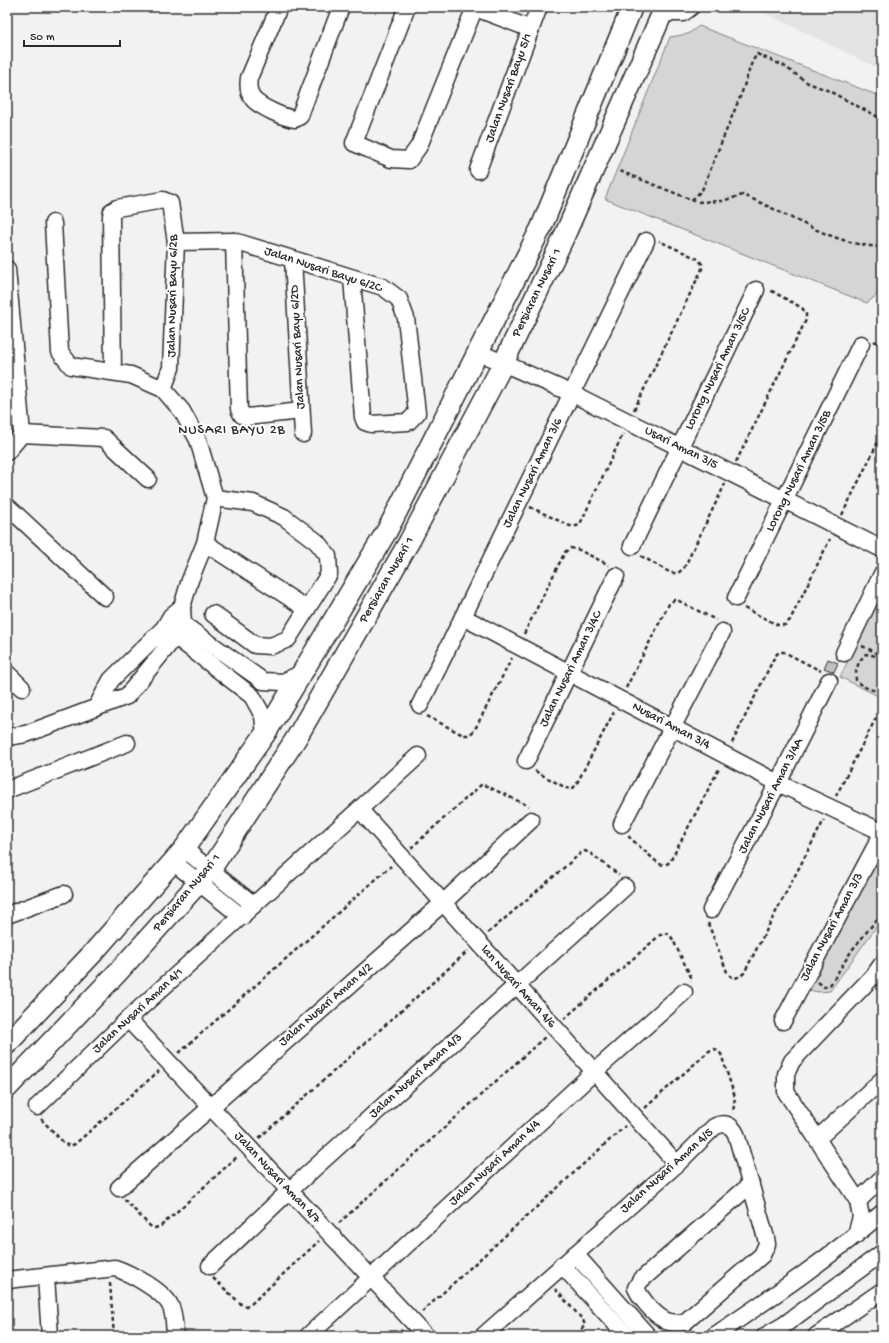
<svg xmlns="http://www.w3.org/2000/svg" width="889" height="1343" font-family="'Gochi Hand',sans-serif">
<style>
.built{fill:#e3e3e3}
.green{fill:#d5d5d5;stroke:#808080}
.building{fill:#c1c1c1;stroke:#2b2b2b}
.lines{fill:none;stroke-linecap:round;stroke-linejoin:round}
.minor-casing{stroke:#2b2b2b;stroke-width:19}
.major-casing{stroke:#2b2b2b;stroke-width:23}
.path{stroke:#2b2b2b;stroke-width:2.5;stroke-dasharray:4 3;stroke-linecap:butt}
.minor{stroke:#fff;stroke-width:16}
.major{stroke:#fff;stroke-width:20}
.labels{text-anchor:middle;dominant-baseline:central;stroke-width:4;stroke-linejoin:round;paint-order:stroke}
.street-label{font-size:13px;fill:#2b2b2b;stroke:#fff}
.neighbourhood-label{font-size:14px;letter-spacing:1px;fill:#2b2b2b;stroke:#fff}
</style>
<rect width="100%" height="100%" fill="#f2f2f2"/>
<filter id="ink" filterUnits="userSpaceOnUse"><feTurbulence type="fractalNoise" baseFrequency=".025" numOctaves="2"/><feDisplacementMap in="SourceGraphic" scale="8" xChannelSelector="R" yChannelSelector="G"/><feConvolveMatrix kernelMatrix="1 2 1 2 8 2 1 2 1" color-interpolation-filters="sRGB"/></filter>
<g filter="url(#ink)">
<polygon class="built" points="753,7 882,7 882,70"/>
<g class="green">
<polygon points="699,26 882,97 882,291 867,303 605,199 670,37 688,34"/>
<polygon points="882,591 882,698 840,677"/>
<polygon points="882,842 882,919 830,991 819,992 808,990"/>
</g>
<polygon class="building" points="828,659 838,663 834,672 824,668"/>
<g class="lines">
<defs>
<g id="minor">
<path d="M279,7L249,78C248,85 248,93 253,99C260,107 284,118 295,119L300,116L302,110L341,7"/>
<polyline points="407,7 354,143 391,159 409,160 419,146 475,7"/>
<polyline points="473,7 531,29"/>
<polyline points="662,13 683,13 691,7"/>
<polyline points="478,170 539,7"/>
<polyline points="53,223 60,352 71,366 131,375 163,389 182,411 198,440 215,498 205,543 190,580 182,607"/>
<polyline points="234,241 239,409 242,415 247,417 301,411"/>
<polyline points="176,242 234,241 383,287 399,299 406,318 417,413 408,422 371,424 365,422 363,417 352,278"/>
<polyline points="293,259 303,434"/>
<polyline points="7,269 22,434 7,452"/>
<polyline points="478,352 573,394 882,549"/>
<polyline points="113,372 111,216 112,211 117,208 163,200 170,203 176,242 171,368 163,389"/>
<polyline points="22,434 104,438 148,479"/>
<polyline points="7,506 105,597"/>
<polyline points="205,543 307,609"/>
<polyline points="632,546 756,290"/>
<polyline points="736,598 861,344"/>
<polyline points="213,614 255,645 271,646 288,639 329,574 328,556 317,542 284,517 253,503 215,498"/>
<polyline points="463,617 778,783 882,832"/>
<polyline points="174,618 263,681 283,682 302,673"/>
<polyline points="167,630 252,696 263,716 265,734"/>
<polyline points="844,653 882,574"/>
<polyline points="7,673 22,688"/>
<polyline points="420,705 646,241"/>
<polyline points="7,737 26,734 127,696 175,637 183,624 182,607 171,616 164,628 111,680 96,708"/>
<polyline points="526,761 616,576"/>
<polyline points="7,790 127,743"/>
<polyline points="360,810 677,1164"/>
<polyline points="622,824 722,632"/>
<polyline points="184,849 254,905"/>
<polyline points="173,862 242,917"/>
<polyline points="711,910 778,783 829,681"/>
<polyline points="7,915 64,894"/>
<polyline points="128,1019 426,1336"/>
<polyline points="783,1021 882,834"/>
<polyline points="37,1107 128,1019 418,756"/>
<polyline points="817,1139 882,1080"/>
<polyline points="119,1188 443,903 531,820"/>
<polyline points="858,1201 882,1178"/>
<polyline points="856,1235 861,1217 858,1201 786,1092 786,1074 792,1061 875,974 882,964"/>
<polyline points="575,1254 648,1336"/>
<polyline points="562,1265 627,1336"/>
<polyline points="210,1266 289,1191 625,887"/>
<polyline points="46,1277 50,1336"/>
<path d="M7,1280L115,1268C130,1273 163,1291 170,1305C175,1314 174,1326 175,1336"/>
<polyline points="308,1336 594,1072 684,992"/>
<path d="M483,1336L677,1164L714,1127C724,1122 731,1124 736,1134L766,1238L767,1244L762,1255L685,1322C678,1323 670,1324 663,1319C653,1313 641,1299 636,1288L640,1281L751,1184"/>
<path d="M714,1336C772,1297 829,1258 882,1213"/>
<polyline points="765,1336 784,1325 882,1253"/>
<polyline points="816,1336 882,1291"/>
</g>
<g id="major">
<polyline points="7,1044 93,953 184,849 265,734 302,673 388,529 541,228 632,7"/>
<polyline points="7,1088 118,972 211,869 297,737 409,542 503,364 563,239 665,7"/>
</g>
</defs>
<use href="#minor" class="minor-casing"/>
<use href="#major" class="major-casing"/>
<g class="path">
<path d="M620,171L697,202L722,201L743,195C788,213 831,245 882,247"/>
<polyline points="692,200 702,190 742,92 752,62 757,54 784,66 808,83 827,90 882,119"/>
<polyline points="874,341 882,346"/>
<polyline points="634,410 702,269 702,264 698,259 659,241"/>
<polyline points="736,462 806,320 806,313 802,308 770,290"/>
<polyline points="530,507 570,526 577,526 581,522 623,434"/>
<polyline points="842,515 882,434"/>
<polyline points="641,556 671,573 678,573 684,568 725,484"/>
<polyline points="744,608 778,625 785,625 790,620 830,539"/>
<polyline points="524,634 565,552 570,548 577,549 609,565"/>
<polyline points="862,646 882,655"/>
<path d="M882,657L866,654C858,661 855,670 856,681C864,687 872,692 882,690"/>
<polyline points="626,688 669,604 674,600 679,601 716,620"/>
<polyline points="427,716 463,735 469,735 474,731 512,658"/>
<polyline points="732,743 775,656 779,652 784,652 821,671"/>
<polyline points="535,771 566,788 572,789 576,785 614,712"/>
<polyline points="836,796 878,714 882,710"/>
<polyline points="628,836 659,864 665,865 670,862 720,767"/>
<polyline points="411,848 482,784 529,806"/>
<path d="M708,923L727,972C732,980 738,979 744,973L824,820"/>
<polyline points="488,933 581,853 585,851 590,853 619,875"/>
<polyline points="818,982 824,987 830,985 852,950 882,913"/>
<polyline points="564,1019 660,935 667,933 672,938 691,977 691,981"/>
<polyline points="179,1053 391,866"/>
<polyline points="645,1108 709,1051 715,1049 721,1054 735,1097 733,1113"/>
<polyline points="41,1119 65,1144 70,1146 75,1144 159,1071"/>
<polyline points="259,1138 468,951"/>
<polyline points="124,1199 150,1226 155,1228 161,1226 238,1156"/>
<polyline points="339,1223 546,1036"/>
<polyline points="213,1278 241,1304 246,1306 251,1304 319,1241"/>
<polyline points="110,1283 114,1336"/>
<polyline points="555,1289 583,1320 585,1325 576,1336"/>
<polyline points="422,1312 625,1126"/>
<polyline points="396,1336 402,1330"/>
</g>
<use href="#minor" class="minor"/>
<use href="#major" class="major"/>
</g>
</g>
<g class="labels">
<g class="street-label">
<text transform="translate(509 88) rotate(-70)">Jalan Nusari Bayu 5/1</text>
<text transform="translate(323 270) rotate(18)">Jalan Nusari Bayu 6/2C</text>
<text transform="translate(537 293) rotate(-64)">Persiaran Nusari 1</text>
<text transform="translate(173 296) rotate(-89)">Jalan Nusari Bayu 6/2B</text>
<text transform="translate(298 347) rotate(-93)">Jalan Nusari Bayu 6/2D</text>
<text transform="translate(718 369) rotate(-64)">Lorong Nusari Aman 3/5C</text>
<text transform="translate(681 448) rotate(27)">Usari Aman 3/5</text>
<text transform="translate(799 471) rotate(-64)">Lorong Nusari Aman 3/5B</text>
<text transform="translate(533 473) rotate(-64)">Jalan Nusari Aman 3/6</text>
<text transform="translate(387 580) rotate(-60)">Persiaran Nusari 1</text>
<text transform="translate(571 669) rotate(-64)">Jalan Nusari Aman 3/4C</text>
<text transform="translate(671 726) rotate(28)">Nusari Aman 3/4</text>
<text transform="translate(771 796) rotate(-63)">Jalan Nusari Aman 3/4A</text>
<text transform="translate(187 893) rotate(-50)">Persiaran Nusari 1</text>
<text transform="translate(832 927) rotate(-62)">Jalan Nusari Aman 3/3</text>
<text transform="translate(518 987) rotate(48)">lan Nusari Aman 4/6</text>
<text transform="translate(326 1005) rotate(-41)">Jalan Nusari Aman 4/2</text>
<text transform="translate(138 1011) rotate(-43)">Jalan Nusari Aman 4/1</text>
<text transform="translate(416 1076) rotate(-42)">Jalan Nusari Aman 4/3</text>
<text transform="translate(495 1163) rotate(-43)">Jalan Nusari Aman 4/4</text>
<text transform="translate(667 1171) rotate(-42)">Jalan Nusari Aman 4/5</text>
<text transform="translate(277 1178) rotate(47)">Jalan Nusari Aman 4/7</text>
</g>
<g class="neighbourhood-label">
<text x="232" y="430">NUSARI BAYU 2B</text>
</g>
</g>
<rect width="889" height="1343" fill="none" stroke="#fff" stroke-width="24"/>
<rect x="12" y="12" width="865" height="1319" fill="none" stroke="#2b2b2b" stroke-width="1.5" filter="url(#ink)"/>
<path d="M24 40v6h96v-6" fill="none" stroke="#2b2b2b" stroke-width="2"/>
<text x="30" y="40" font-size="12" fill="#2b2b2b" stroke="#ffffff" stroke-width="3" paint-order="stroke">50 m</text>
</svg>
